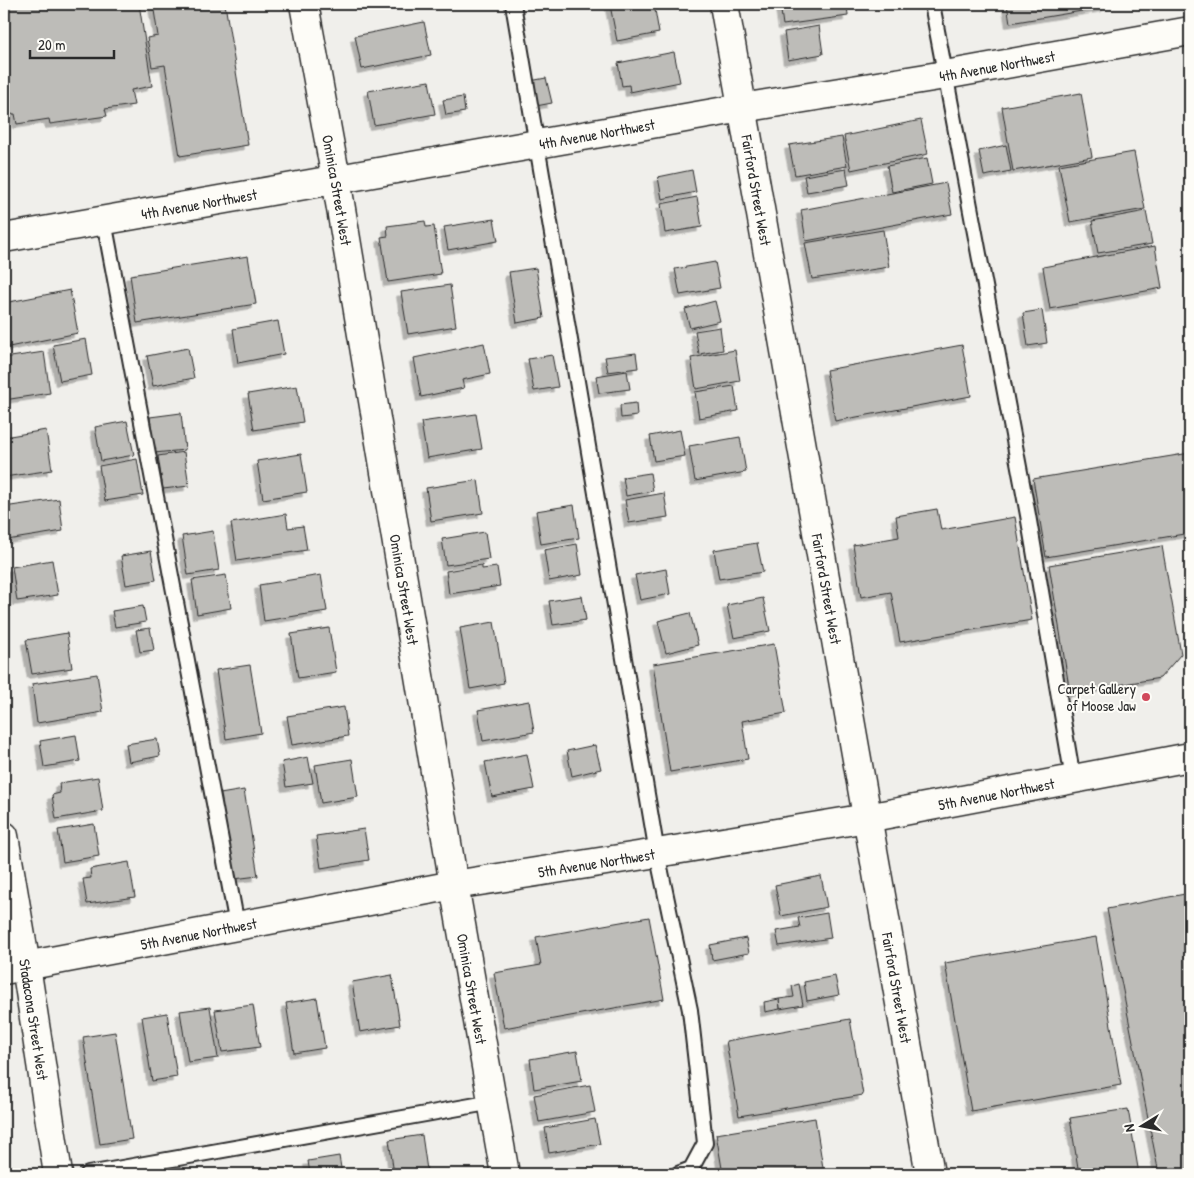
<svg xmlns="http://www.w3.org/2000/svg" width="1194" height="1178" font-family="'Patrick Hand',sans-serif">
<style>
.building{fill:#bdbcb8;stroke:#2b2b2b;filter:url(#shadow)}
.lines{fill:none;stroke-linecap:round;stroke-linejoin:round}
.lane-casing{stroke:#2b2b2b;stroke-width:18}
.street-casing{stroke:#2b2b2b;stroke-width:31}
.secondary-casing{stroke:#2b2b2b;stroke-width:31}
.lane{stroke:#fdfcf7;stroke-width:14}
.street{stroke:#fdfcf7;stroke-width:28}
.secondary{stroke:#fdfcf7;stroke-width:28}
.poi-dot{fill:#d1495b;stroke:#fdfcf7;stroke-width:2}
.labels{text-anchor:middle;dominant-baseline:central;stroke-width:4;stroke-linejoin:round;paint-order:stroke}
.street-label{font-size:15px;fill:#2b2b2b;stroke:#fdfcf7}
.poi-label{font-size:15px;fill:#2b2b2b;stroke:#fdfcf7;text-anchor:end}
</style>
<defs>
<filter id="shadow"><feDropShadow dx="-4.5" dy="4.5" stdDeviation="0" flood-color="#0004"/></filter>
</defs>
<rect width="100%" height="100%" fill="#f0efeb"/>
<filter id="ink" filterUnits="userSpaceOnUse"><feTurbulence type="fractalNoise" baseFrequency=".02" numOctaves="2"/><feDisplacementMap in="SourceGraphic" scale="10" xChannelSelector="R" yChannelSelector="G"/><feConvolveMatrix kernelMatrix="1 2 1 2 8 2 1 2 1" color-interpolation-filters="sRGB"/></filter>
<g filter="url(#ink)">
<g class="building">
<polygon points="4,4 139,4 152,86 131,90 134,105 105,109 107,116 50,124 49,119 17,124 15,114 4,115"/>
<polygon points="153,4 225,4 248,145 180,156 165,65 152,67 147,38 158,36"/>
<polygon points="618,4 654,4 659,33 617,41 610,5"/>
<polygon points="780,4 847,4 848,16 783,25"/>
<polygon points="1007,4 1106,4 1106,7 1010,23"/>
<polygon points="424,22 431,55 362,69 355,36"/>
<polygon points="819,26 823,54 788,60 784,32"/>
<polygon points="674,52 680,82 630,92 629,85 622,86 618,63"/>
<polygon points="546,78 552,103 536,106 530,81"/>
<polygon points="429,81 435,114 374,125 368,91"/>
<polygon points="1081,93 1092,157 1013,171 1002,107"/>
<polygon points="463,97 465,112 446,115 443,100"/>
<polygon points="921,120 928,154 851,170 844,136"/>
<polygon points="842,137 847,166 795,175 789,145"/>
<polygon points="1006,145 1011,171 984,176 979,151"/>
<polygon points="1134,152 1145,209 1070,222 1059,165"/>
<polygon points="927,158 932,184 892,192 887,166"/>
<polygon points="846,169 849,185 807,192 804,176"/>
<polygon points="692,170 696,192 662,199 658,177"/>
<polygon points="946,183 952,214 806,241 801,210"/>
<polygon points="697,197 702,227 665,233 661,204"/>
<polygon points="1146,211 1152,244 1098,253 1092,221"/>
<polygon points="494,219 498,241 448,250 444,227"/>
<polygon points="425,221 426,227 434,226 441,274 388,282 381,237 388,236 387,226"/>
<polygon points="883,230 889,267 812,279 805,243"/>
<polygon points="1155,246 1162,288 1050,309 1043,267"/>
<polygon points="248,256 256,304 137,323 130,275"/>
<polygon points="715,262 720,288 680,295 675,269"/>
<polygon points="536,268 544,318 517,323 509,272"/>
<polygon points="450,285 456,326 408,334 401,292"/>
<polygon points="70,290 78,333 4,348 4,303"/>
<polygon points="715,301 720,321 690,328 685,309"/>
<polygon points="1042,310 1047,343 1028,346 1023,313"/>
<polygon points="278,321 284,354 238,363 233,329"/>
<polygon points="720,327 723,350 699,354 695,331"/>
<polygon points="86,339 92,375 60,381 53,345"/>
<polygon points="484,343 490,374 462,380 464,388 421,397 414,358"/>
<polygon points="962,345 971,396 835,421 826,370"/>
<polygon points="188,348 194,378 153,386 147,356"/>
<polygon points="735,350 740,381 696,389 691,358"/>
<polygon points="44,352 50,393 4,400 4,358"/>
<polygon points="636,353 638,368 608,372 605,357"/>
<polygon points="552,355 558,387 534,391 528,359"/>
<polygon points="627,371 630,389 599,393 596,376"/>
<polygon points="297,386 303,422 254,430 248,394"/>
<polygon points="734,386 738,411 699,418 695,392"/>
<polygon points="636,403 637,416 621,418 620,405"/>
<polygon points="181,413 185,450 154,453 150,417"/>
<polygon points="476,414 482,449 427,458 421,422"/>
<polygon points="127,421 134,455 101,461 95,427"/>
<polygon points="46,430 52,470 4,477 4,437"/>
<polygon points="680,430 685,456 654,461 650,436"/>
<polygon points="740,437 746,472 695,481 689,446"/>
<polygon points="184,452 189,486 163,489 158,456"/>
<polygon points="1190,453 1190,533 1046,557 1033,479"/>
<polygon points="301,454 307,492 263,499 257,461"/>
<polygon points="137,459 143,495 105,501 99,466"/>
<polygon points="650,473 653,491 626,496 623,477"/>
<polygon points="478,480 483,513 431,521 426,488"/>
<polygon points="664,493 668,517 629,523 625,500"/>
<polygon points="59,499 63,531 7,540 4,507"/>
<polygon points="574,505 579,538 541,544 536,511"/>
<polygon points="937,509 941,530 1015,517 1032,620 900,642 891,592 861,597 853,545 899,537 896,516"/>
<polygon points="286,514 288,528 303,526 307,550 237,561 231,523"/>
<polygon points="213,531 219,570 188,575 182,536"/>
<polygon points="485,532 489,559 446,565 442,539"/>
<polygon points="757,543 763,572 719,579 714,550"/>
<polygon points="577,544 582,575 549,581 544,550"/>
<polygon points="1162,546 1181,654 1160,678 1070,693 1049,565"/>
<polygon points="151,551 156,580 126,585 121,556"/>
<polygon points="52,560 58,595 17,601 12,567"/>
<polygon points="482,565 482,569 497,567 500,586 449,594 446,571"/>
<polygon points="666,569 670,594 640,600 635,575"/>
<polygon points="226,575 231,608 197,614 192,580"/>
<polygon points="321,575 327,611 264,621 259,585"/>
<polygon points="582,596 586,620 553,625 549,601"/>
<polygon points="763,598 770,631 734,638 727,605"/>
<polygon points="143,606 146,622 115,627 112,611"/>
<polygon points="690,613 698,645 666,653 658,621"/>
<polygon points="494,622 504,683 470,689 460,628"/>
<polygon points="150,628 154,650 140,652 136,630"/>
<polygon points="329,628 336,672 298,678 291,634"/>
<polygon points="67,633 72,668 32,674 26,640"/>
<polygon points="774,644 786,713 742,721 748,759 670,772 653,664"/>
<polygon points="250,665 261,733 226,739 216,670"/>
<polygon points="97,674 103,712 37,723 32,684"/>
<polygon points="529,701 534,732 483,741 478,710"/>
<polygon points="344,707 348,736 292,745 287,716"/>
<polygon points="76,735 80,761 44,767 40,741"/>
<polygon points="157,739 160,756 129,762 126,744"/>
<polygon points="595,745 601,769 572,776 567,751"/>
<polygon points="527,754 534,789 492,797 485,762"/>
<polygon points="308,757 313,783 286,787 282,762"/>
<polygon points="352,759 358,797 321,803 315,765"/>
<polygon points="98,777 103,811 56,819 52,795 60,793 59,783"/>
<polygon points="244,790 258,876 234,879 220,794"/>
<polygon points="94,824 99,856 63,862 58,830"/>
<polygon points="364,829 369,860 321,868 316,836"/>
<polygon points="129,862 135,897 87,904 83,879 91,878 90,869"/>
<polygon points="821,876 827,907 781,916 775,885"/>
<polygon points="1190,893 1190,1174 1159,1174 1107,909"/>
<polygon points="827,913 831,938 779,946 776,931 800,927 798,918"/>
<polygon points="649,917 664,999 504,1028 494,973 541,965 536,937"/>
<polygon points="1096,937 1121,1085 971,1111 945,963"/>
<polygon points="746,938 749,953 712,960 710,945"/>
<polygon points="392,975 400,1025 360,1032 352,982"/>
<polygon points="835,976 839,995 807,1001 804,982"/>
<polygon points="799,984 803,1005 780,1009 779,999 794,997 792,986"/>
<polygon points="317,998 325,1048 294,1053 286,1003"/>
<polygon points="779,999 780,1009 765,1012 764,1002"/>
<polygon points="253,1005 260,1047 222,1052 215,1010"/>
<polygon points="210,1007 218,1058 188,1062 180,1011"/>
<polygon points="167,1013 177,1077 152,1081 142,1017"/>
<polygon points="850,1019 863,1095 739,1116 726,1041"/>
<polygon points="115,1032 132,1139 100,1144 83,1037"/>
<polygon points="577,1051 582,1081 534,1089 530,1059"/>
<polygon points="590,1085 595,1112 539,1122 534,1095"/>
<polygon points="1128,1109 1139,1174 1079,1174 1070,1118"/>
<polygon points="815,1118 824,1174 723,1174 716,1134"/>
<polygon points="595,1119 600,1144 549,1153 545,1128"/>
<polygon points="422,1135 427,1170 394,1174 389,1140"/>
<polygon points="339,1156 342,1174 310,1174 308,1161"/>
</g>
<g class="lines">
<defs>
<g id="lane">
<polyline points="513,4 657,853 690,1010 705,1143 691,1169 678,1174"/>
<polyline points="932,4 1028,515 1073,779"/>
<polyline points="104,221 237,925"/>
<polyline points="88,1174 493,1102"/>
</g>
<g id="street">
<path id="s1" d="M304,4L336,179L454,885L505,1174"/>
<path id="s2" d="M724,4L930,1174"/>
<path id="s3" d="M4,238L742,108L945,75L1190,31"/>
<path id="s4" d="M4,836L26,966L58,1174"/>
</g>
<g id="secondary">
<path id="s5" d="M4,970L454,885L657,853L867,818L1190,757"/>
</g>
</defs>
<use href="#lane" class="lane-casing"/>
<use href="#street" class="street-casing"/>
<use href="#secondary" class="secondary-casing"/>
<use href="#lane" class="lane"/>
<use href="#street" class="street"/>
<use href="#secondary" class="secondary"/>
</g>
</g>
<circle class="poi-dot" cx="1146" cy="697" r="5"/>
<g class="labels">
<g class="street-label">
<text stroke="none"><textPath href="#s3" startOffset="1008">4th Avenue Northwest</textPath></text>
<text stroke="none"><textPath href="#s3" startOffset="602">4th Avenue Northwest</textPath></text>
<text stroke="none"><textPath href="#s1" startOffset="189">Ominica Street West</textPath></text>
<text stroke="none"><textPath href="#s2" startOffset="189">Fairford Street West</textPath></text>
<text stroke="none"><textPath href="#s3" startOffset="198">4th Avenue Northwest</textPath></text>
<text stroke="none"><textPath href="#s1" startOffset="594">Ominica Street West</textPath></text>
<text stroke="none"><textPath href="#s2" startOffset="594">Fairford Street West</textPath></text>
<text stroke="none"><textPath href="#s5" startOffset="1008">5th Avenue Northwest</textPath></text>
<text stroke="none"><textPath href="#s5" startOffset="602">5th Avenue Northwest</textPath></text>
<text stroke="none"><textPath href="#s5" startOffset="198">5th Avenue Northwest</textPath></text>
<text stroke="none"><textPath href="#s1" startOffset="999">Ominica Street West</textPath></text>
<text stroke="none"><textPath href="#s2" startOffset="999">Fairford Street West</textPath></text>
<text stroke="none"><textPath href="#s4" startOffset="186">Stadacona Street West</textPath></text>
</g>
<g class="poi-label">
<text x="1136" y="688">Carpet Gallery<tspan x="1136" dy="17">of Moose Jaw</tspan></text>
</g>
</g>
<rect width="1194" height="1178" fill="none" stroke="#fdfcf7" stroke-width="20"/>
<rect x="10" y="10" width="1174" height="1158" fill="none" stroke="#2b2b2b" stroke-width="2" filter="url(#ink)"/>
<g transform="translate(1142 1126) rotate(260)" stroke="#fdfcf7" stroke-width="4" paint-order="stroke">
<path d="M0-4L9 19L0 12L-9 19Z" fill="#2b2b2b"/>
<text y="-8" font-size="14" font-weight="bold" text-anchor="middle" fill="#2b2b2b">N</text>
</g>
<path d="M30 50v8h84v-8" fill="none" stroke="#2b2b2b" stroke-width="2.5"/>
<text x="38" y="50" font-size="15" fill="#2b2b2b" stroke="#fdfcf7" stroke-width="4" paint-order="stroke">20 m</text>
</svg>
